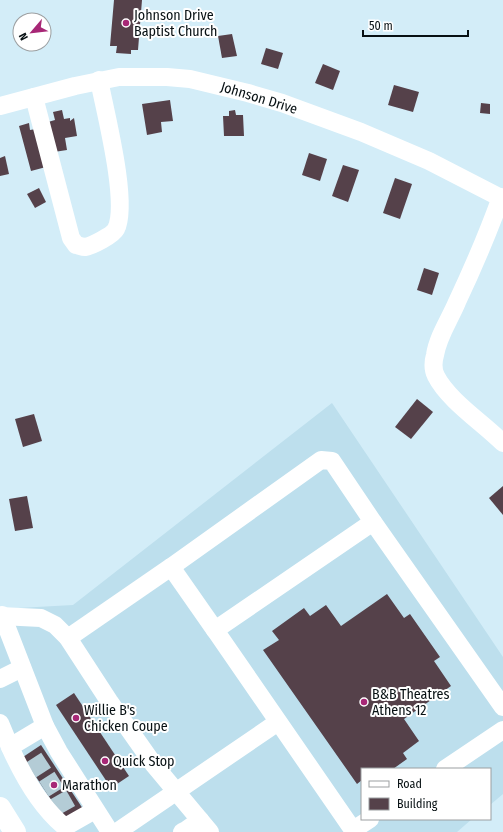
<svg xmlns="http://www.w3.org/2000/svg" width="503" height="832" font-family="'Fira Sans Condensed',sans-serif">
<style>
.built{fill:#bddfed}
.building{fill:#55414a}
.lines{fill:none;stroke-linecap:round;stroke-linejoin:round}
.minor-tunnel{stroke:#b4ccd6;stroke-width:18;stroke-dasharray:18 9;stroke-linecap:butt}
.minor{stroke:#fff;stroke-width:18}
.highway{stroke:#fff;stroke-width:22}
.poi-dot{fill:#a72776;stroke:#fff;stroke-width:1.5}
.labels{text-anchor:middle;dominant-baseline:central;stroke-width:4;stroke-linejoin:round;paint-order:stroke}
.poi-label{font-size:14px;fill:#071013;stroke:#fff;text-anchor:start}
.street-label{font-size:14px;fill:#071013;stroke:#fff}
</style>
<rect width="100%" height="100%" fill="#d3edf8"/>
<polygon class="built" points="332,403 503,657 503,794 490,805 490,769 362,769 362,819 472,819 457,832 62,832 0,739 0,609 73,605"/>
<g class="building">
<polygon points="114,0 142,0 138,50 131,50 131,54 116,53 117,46 110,46"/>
<polygon points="232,34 237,56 222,58 218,36"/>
<polygon points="266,48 283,53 278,69 261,64"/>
<polygon points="323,64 340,71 333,90 315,83"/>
<polygon points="394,85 419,92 413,112 388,105"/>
<polygon points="170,100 173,121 161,122 162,132 147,135 142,104"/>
<polygon points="481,103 490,104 490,114 480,113"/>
<polygon points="62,110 64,119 70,118 70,121 74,118 77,136 65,138 67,150 54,152 48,122 55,120 53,112"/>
<polygon points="235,110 236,115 243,115 244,136 224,136 223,116 229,116 229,111"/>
<polygon points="29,123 30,130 36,129 46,167 31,171 19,126"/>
<polygon points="309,153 327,159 320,181 302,175"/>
<polygon points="5,156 9,174 0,176 0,158"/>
<polygon points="343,165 359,170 348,202 332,196"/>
<polygon points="395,178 412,184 400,219 383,213"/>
<polygon points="39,188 46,202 35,208 27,194"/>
<polygon points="424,268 439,273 432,295 417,290"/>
<polygon points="417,399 433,412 411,439 395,427"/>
<polygon points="34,414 42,441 23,447 15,419"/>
<polygon points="503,486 503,515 489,498"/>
<polygon points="27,496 33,528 15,531 9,499"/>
<polygon points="387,594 404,618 410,614 440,657 434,661 451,686 404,719 419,741 403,753 407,759 393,769 362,769 362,780 357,784 263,650 279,640 272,631 304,608 310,616 326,605 341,626"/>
<polygon points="74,693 129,776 111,788 56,705"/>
<polygon points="41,745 85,812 67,824 23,757"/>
</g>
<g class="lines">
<g class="minor-tunnel">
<polyline points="31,770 51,757"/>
<polyline points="44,789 71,772"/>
<polyline points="55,807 76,795"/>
</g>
<g class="minor">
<path d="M34,97L71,238L76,245C78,245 82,247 85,247C92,246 113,235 116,229C129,203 105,111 99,80"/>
<polyline points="0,106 75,86 119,77 167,77 190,79 248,93 282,103 361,132 429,161 503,199"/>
<path d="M501,197C488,233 473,268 457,302C450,319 438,336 435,355C433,362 433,370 436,376C448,400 483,423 503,443"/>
<polyline points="171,567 321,460 332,461 373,522"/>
<polyline points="2,615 45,726 59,752 110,832"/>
<polyline points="0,616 41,618 55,625 68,638 109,701 154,765 210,832"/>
<polyline points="68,638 171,567 215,630"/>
<polyline points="0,679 22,668"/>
<polyline points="0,723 10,747"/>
<path d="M45,726L10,747C23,776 40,807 65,827L95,810"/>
<polyline points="445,769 503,730"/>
<polyline points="370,819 353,830 215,630 373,522 503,707"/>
<polyline points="117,832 278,722"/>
<polyline points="182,832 186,830 200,820"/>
</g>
<polyline class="highway" points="0,808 15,832"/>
</g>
<g class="poi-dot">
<circle cx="126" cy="23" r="4"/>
<circle cx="364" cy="702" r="4"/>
<circle cx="76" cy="718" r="4"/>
<circle cx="105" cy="761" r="4"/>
<circle cx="54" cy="785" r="4"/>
</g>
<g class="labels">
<g class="poi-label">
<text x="134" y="15">Johnson Drive<tspan x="134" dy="16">Baptist Church</tspan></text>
<text x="372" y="694">B&amp;B Theatres<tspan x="372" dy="16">Athens 12</tspan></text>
<text x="84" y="710">Willie B's<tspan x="84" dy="16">Chicken Coupe</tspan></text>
<text x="113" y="761">Quick Stop</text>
<text x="62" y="785">Marathon</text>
</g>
<g class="street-label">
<text transform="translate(259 98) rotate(17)">Johnson Drive</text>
</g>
</g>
<rect x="361" y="768" width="130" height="52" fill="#ffffff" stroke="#9c9fa1"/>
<rect x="369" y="781" width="20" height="6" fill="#ffffff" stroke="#9c9fa1"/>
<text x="397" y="788" font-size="12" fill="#071013">Road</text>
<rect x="369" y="798" width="20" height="12" fill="#55414a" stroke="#9c9fa1"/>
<text x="397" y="808" font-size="12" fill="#071013">Building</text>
<g transform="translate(32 32) rotate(242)"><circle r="19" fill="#ffffff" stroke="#9c9fa1"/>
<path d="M0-3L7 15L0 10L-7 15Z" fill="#a72776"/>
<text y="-6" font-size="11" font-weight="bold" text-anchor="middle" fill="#071013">N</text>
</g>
<path d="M363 30v6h105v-6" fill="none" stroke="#071013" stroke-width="2"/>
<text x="369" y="30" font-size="12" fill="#071013" stroke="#ffffff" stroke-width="3" paint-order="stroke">50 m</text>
</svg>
